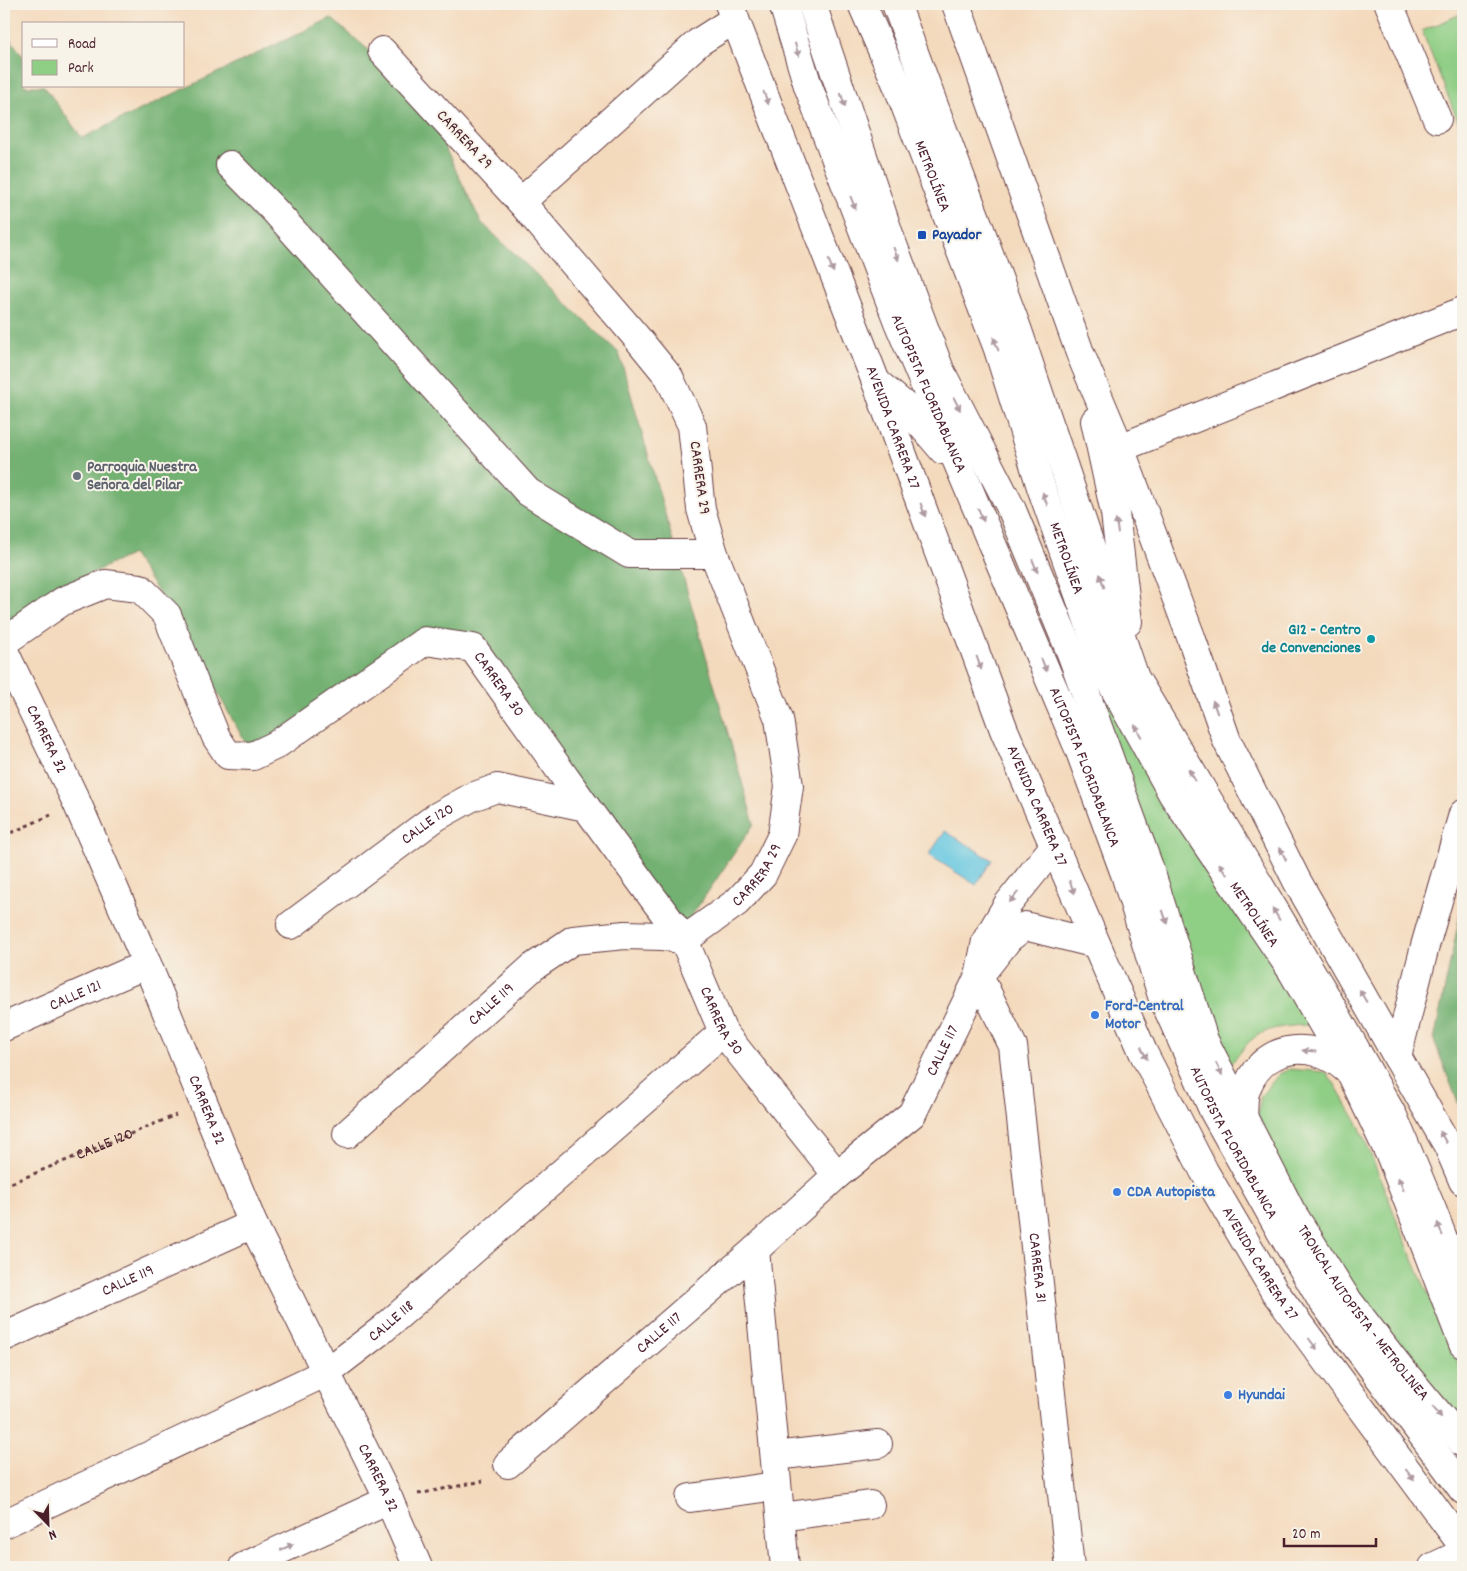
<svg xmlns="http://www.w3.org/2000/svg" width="1467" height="1571" font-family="Dekko,sans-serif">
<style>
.green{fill:#8fce85;stroke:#6c7658}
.forest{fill:#73b172;stroke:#5e684e}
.water{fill:#62c6e0;stroke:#567286}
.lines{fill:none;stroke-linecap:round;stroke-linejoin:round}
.minor-casing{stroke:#643b41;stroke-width:30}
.highway-casing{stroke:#643b41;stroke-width:30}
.path{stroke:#643b41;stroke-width:3;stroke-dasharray:4 4;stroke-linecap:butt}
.minor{stroke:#fff;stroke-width:28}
.highway{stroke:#fff;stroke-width:28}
.oneway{fill:#ae9aa0}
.transit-dot{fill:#1a4fb4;stroke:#f7f3e8;stroke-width:2}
.worship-dot{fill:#6b7280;stroke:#f7f3e8;stroke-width:2}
.culture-dot{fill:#0f9aa8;stroke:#f7f3e8;stroke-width:2}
.shop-dot{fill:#3f7fe0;stroke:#f7f3e8;stroke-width:2}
.labels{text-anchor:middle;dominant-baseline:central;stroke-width:4;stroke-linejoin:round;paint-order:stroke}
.street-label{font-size:16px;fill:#4a1f2b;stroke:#f7f3e8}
.transit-label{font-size:16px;font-weight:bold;fill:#164399;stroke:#f7f3e8;text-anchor:start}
.worship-label{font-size:16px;font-weight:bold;fill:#5b616d;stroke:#f7f3e8;text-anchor:start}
.culture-label{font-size:16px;font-weight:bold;fill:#0d838f;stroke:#f7f3e8;text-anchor:end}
.shop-label{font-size:16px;font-weight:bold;fill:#366cbe;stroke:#f7f3e8;text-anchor:start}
</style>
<rect width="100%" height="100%" fill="#f7f3e8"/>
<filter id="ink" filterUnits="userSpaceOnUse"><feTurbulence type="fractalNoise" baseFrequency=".02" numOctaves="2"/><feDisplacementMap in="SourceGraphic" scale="10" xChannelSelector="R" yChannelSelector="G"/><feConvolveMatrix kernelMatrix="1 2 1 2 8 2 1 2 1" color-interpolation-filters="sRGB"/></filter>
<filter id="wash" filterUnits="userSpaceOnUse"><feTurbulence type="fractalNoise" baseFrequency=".0096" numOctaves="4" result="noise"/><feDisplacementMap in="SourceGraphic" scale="20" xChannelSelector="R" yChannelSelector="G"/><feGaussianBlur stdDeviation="1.12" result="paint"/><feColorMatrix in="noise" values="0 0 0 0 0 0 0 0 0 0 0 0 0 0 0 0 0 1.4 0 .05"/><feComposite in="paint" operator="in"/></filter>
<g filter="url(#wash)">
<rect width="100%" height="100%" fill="#f4dabd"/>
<g class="green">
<polygon points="1463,13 1463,134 1422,31"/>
<path d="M1095,675L1301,1007L1309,1025C1286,1026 1263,1027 1247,1044C1241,1051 1236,1059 1229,1065L1209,1021L1103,713Z"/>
<polygon points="1290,1069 1325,1072 1333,1081 1360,1128 1411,1255 1463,1374 1463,1428 1339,1270 1256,1124 1261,1096 1279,1074"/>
</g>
<g class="forest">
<polygon points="331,18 418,92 481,222 619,353 754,824 667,952 586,807 473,648 425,641 253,756 172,612 132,554 46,595 4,630 4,30 24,58 24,86 44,86 82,138"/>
<polygon points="1463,900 1463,1116 1434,1040"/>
</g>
<polygon class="water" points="945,831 992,860 976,885 929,855"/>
</g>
<g filter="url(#ink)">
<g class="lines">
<defs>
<g id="minor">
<path id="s2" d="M812,4L890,237L940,370L1012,510L1071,653L1150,870L1204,1040L1291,1211L1346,1298L1400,1368L1463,1443"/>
<path id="s3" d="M862,4L898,87L998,349L1041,487L1108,677L1173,795L1292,971L1351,1073L1391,1157L1463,1344"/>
<polyline points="1389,4 1437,119"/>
<polyline points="230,165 274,210 528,492 629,554 714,554"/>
<polyline points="521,202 699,42 735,19"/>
<polyline points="1120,448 1463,311"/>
<path id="s4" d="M4,642L63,601L105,584L140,588L167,615L216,737L228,755L253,756L276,745L425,641L473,648L586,807L684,940L723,1032L837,1175"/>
<path id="s5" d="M4,651L77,803L147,964L253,1224L389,1500L418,1567"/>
<path id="s6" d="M1055,845L1008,904L986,941L979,976L1013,1046L1070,1567"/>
<path id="s7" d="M291,925L436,817L472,797L497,788L586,807"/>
<path id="s8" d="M4,1027L147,964"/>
<polyline points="1397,1057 1425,946 1463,814"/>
<path d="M1243,1117C1244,1109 1243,1100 1245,1093C1259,1045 1311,1037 1346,1069"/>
<path id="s9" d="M347,1134L533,967L573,940L625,935L662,936L684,940L737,902L763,874L782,835L789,786L779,719L714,554L701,509L692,426L669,377L638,339L521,202L382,51"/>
<polyline points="755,1250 785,1567"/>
<path id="s10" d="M4,1337L253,1224"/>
<polyline points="775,1456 878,1444"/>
<path id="s11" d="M508,1464L755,1250L837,1175L912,1114L979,976L1009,938L1025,926L1096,944"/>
<polyline points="690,1498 777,1486"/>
<polyline points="781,1517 870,1505"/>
<path id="s12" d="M4,1524L327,1372L383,1329L723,1032"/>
<polyline points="243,1567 389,1500"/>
<polyline points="1433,1567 1463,1553"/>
</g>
<g id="highway">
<path id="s13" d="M729,4L876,382L1004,730L1143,1052L1204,1171L1275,1292L1463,1546"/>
<path id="s14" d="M783,4L808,86L898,322L1079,749L1125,874L1162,996L1214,1112L1280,1230L1321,1299L1463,1490"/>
<polyline points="896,4 1018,331 1135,678 1324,993 1393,1116 1433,1212 1463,1291"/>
<polyline points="956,4 1080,353 1120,448 1191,637 1227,741 1297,881 1448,1146 1463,1181"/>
<polyline points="876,382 906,407 943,450"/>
<polyline points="1095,421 1115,513 1128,622"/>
</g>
</defs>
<use href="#minor" class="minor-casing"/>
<use href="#highway" class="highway-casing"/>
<g class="path">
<polyline points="4,836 51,815"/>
<path id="s1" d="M4,1186L176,1115"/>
<polyline points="418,1494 483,1481"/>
</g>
<use href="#minor" class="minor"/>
<use href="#highway" class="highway"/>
</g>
<defs><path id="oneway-solid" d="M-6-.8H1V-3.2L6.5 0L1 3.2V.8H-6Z" transform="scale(1.25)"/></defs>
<g class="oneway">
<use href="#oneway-solid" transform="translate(797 50) rotate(73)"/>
<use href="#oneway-solid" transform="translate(766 98) rotate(69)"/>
<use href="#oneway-solid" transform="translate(843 100) rotate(72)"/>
<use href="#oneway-solid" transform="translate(853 203) rotate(69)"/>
<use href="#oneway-solid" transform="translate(896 254) rotate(69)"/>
<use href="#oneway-solid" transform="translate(831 266) rotate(69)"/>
<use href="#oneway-solid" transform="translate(996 344) rotate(-110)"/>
<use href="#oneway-solid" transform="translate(957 404) rotate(63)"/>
<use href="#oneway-solid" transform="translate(1045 499) rotate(-110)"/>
<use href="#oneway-solid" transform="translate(923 510) rotate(70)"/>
<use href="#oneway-solid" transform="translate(981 515) rotate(67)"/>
<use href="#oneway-solid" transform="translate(1117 526) rotate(-97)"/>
<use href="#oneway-solid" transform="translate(1035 566) rotate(68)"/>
<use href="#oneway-solid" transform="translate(1102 581) rotate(-109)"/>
<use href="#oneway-solid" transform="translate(979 663) rotate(70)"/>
<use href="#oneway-solid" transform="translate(1044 665) rotate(68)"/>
<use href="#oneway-solid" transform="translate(1215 707) rotate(-109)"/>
<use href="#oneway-solid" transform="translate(1138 731) rotate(-119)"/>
<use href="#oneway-solid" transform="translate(1192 775) rotate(-121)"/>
<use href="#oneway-solid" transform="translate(1283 854) rotate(-117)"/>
<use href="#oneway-solid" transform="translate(1223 869) rotate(-124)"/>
<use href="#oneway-solid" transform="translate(1072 887) rotate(68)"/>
<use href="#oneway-solid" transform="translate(1014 897) rotate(129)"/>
<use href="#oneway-solid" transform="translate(1276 914) rotate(-121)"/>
<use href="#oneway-solid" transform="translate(1165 917) rotate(72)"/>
<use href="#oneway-solid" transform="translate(1363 996) rotate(-120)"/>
<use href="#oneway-solid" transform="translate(1309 1051) rotate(-174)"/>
<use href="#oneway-solid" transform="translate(1144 1053) rotate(64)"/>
<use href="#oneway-solid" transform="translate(1219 1069) rotate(63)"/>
<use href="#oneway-solid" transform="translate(1443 1137) rotate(-119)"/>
<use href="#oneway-solid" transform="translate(1401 1184) rotate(-112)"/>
<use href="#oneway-solid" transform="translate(1440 1229) rotate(-111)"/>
<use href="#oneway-solid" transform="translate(1313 1344) rotate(53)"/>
<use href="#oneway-solid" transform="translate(1437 1412) rotate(50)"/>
<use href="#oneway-solid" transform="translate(1410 1475) rotate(53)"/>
<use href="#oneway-solid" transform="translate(287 1547) rotate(-25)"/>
</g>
</g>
<rect class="transit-dot" x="917" y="230" width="10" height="10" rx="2.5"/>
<circle class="worship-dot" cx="77" cy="476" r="5"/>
<circle class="culture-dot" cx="1371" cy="639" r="5"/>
<g class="shop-dot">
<circle cx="1095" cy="1015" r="5"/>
<circle cx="1117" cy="1192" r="5"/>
<circle cx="1228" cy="1395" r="5"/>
</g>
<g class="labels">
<g class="street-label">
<text transform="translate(464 140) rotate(47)">CARRERA 29</text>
<text stroke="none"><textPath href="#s3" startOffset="186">METROLÍNEA</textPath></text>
<text stroke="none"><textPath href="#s14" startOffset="416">AUTOPISTA FLORIDABLANCA</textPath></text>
<text stroke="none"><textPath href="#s13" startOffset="454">AVENIDA CARRERA 27</textPath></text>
<text transform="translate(699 478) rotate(82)">CARRERA 29</text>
<text stroke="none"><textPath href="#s3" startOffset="591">METROLÍNEA</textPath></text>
<text stroke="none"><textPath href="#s4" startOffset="669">CARRERA 30</textPath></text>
<text stroke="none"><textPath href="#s5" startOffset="98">CARRERA 32</textPath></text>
<text stroke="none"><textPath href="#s14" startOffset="821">AUTOPISTA FLORIDABLANCA</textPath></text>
<text stroke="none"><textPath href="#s13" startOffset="859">AVENIDA CARRERA 27</textPath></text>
<text stroke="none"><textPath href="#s7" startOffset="170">CALLE 120</textPath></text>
<text stroke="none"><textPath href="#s9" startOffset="509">CARRERA 29</textPath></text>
<text stroke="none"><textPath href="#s3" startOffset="996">METROLÍNEA</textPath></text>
<text stroke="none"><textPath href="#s8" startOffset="78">CALLE 121</textPath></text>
<text stroke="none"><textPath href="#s9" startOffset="194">CALLE 119</textPath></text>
<text stroke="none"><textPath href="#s4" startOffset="1074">CARRERA 30</textPath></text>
<text stroke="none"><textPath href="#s11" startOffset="605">CALLE 117</textPath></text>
<text stroke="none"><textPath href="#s5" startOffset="502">CARRERA 32</textPath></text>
<text stroke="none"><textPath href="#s14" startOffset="1226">AUTOPISTA FLORIDABLANCA</textPath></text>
<text stroke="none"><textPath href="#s1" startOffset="109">CALLE 120</textPath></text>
<text stroke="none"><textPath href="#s13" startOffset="1369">AVENIDA CARRERA 27</textPath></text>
<text stroke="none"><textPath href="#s6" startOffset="455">CARRERA 31</textPath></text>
<text stroke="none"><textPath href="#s10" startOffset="136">CALLE 119</textPath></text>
<text stroke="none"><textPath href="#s2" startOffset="1426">TRONCAL AUTOPISTA - METROLINEA</textPath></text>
<text stroke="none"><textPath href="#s12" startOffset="439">CALLE 118</textPath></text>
<text stroke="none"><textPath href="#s11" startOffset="200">CALLE 117</textPath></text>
<text stroke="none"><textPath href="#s5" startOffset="908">CARRERA 32</textPath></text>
</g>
<g class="transit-label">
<text x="932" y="235">Payador</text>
</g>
<g class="worship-label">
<text x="87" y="467">Parroquia Nuestra<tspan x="87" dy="18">Señora del Pilar</tspan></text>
</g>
<g class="culture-label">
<text x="1361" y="630">G12 - Centro<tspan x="1361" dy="18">de Convenciones</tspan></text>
</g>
<g class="shop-label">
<text x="1105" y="1006">Ford-Central<tspan x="1105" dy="18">Motor</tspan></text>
<text x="1127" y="1192">CDA Autopista</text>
<text x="1238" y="1395">Hyundai</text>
</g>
</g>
<rect width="1467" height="1571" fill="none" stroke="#f7f3e8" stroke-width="20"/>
<rect x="22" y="22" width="162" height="65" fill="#f7f3e8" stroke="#b29e9c"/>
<rect x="32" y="39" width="25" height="8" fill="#ffffff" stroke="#b29e9c"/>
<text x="68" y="48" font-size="15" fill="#4a1f2b">Road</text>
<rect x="32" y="60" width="25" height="15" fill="#8fce85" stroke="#b29e9c"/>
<text x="68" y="72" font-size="15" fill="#4a1f2b">Park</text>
<g transform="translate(48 1524) rotate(157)" stroke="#f7f3e8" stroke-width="4" paint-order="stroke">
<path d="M0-4L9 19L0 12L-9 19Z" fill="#4a1f2b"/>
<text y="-8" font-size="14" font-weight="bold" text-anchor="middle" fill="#4a1f2b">N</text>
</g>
<path d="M1284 1538v8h92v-8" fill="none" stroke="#4a1f2b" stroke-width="2.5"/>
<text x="1292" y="1538" font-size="15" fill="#4a1f2b" stroke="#f7f3e8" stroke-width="4" paint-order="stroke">20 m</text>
</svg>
